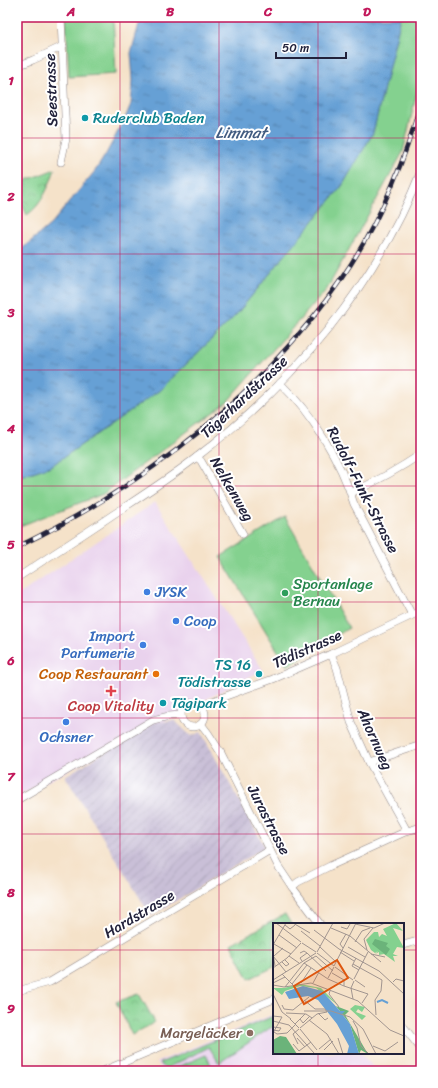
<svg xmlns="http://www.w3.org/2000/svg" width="438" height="1088" font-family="Sriracha,sans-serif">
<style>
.built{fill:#e9d2ed}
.industrial{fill:url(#industrial-furrows)}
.green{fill:#84d18f;stroke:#537a65}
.park{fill:url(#park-crowns);stroke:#537a65}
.water{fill:url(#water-ripples);stroke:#446188}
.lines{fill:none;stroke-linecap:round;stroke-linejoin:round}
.minor-casing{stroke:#8c8282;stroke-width:8}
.minor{stroke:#fff;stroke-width:7}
.rail-casing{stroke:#22223b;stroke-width:4.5}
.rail{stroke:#fff;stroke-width:3;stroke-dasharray:9;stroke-linecap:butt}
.grid{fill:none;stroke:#c2185b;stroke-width:1;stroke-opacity:0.55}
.culture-dot{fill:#0f9aa8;stroke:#fff;stroke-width:1.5}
.shop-dot{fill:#3f7fe0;stroke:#fff;stroke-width:1.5}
.leisure-dot{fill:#2e9e5b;stroke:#fff;stroke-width:1.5}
.food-dot{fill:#e8710a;stroke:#fff;stroke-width:1.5}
.health-dot{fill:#e0444e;stroke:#fff;stroke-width:1.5}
.education-dot{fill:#8d6e63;stroke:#fff;stroke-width:1.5}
.labels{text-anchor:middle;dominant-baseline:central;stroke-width:4;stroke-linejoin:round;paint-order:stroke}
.street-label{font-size:15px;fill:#22223b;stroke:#fff}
.culture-label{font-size:15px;fill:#0d838f;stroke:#fff;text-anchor:start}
.leisure-label{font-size:15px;fill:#27864d;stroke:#fff;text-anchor:start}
.shop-label{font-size:15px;fill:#366cbe;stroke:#fff;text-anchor:start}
.food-label{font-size:15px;fill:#c56008;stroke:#fff;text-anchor:end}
.health-label{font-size:15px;fill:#be3a42;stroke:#fff}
.education-label{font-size:15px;fill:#785e54;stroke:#fff;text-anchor:end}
.water-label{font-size:16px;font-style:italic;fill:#415b80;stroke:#fff}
.inset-river{fill:none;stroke:#66a0d5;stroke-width:2}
.inset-road{fill:none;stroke:#a19590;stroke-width:1}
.view{fill:#de560e;fill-opacity:0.15;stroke:#de560e;stroke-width:2}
.inset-edge{fill:none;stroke:#22223b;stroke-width:2}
.neatline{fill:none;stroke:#c2185b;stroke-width:1.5}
.grid-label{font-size:13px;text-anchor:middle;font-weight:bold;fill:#c2185b}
</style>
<defs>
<pattern id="industrial-furrows" width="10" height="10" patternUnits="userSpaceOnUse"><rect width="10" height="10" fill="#c9bfd7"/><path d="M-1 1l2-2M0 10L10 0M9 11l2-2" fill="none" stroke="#aca4b9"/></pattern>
<pattern id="park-crowns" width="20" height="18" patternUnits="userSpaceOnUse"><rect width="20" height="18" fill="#84d18f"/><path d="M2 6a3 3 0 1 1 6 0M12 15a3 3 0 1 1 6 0" fill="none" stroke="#72b37c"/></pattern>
<pattern id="water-ripples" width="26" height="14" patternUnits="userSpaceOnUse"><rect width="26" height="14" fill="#66a0d5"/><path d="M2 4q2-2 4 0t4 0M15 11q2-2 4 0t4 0" fill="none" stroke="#5482ae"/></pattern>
</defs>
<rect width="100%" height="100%" fill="#fff"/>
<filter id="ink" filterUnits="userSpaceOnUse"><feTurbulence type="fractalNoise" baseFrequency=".025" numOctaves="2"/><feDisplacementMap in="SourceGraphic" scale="8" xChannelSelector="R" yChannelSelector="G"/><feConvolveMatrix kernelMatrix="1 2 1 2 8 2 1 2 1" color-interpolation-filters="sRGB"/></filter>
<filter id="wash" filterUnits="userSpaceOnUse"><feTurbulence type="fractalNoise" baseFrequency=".012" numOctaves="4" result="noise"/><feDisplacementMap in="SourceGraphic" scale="16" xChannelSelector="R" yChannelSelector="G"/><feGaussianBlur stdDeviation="0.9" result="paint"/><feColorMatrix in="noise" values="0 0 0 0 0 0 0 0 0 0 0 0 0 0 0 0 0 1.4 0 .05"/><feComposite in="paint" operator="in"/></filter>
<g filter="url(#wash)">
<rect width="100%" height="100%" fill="#f5e2c9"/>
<g class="built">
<polygon points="155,502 263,670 17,797 17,596"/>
<polygon points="274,1014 274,1053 361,1053 376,1071 163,1071 157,1062"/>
</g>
<polygon class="industrial" points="174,720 191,736 201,732 265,847 151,916 65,776 154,723"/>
<g class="green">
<polygon points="66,17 113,17 116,74 69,77"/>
<polygon points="401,17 421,17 421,75 403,152 327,289 227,402 103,494 17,527 17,477 51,466 160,390 235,316 342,186 373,133"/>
<polygon points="285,517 349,628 287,666 220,557"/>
<polygon points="274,1016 274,1027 270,1028 219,1063 209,1047 165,1069 160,1063"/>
</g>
<g class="park">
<path d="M55,169C49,186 42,205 27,215L17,194V184Z"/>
<polygon points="285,914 291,924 274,924 274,967 249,979 231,944"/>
<polygon points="139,994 155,1022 132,1035 116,1002"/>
<polygon points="206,1055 214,1071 167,1071"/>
</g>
<polygon class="water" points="141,17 401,17 373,133 342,186 235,316 160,390 51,466 17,477 17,253 51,224 95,171 106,154 126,116 131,104 133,80 131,53"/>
</g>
<g filter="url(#ink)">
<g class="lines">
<defs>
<g id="minor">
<polyline points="61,17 66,139 61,162"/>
<polyline points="17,66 33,60 63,46"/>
<path d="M280,383C312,414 341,461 354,504L412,615"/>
<polyline points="197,457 201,461 243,534"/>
<path d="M351,493C375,482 399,469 421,454"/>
<path d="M17,578C48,557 80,537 111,516C140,497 170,478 198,456C294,382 376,285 421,171"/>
<polyline points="331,654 337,668 351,722 369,762 407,831"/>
<circle cx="193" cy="715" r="12"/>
<polyline points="203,708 207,704 215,700 273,679 331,654 421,611"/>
<polyline points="201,724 208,733 221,753 278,866 292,887 320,924"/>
<polyline points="369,762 421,745"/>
<polyline points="17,800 153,720 169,716 181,715"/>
<polyline points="292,887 298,882 330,866 407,831 421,827"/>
<polyline points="403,945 421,940"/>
<polyline points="17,991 50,982 270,850"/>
<polyline points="403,1026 421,1049"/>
<polyline points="103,1071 274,999"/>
</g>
</defs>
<use href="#minor" class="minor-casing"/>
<use href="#minor" class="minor"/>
<defs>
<path id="rail" d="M17,547C123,496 215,430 293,341C314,317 334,291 351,264C383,213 406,158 421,101"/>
</defs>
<use href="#rail" class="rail-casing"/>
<use href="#rail" class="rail"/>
</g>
</g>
<path class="grid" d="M120,17V1071M219,17V1071M318,17V924M17,138H421M17,254H421M17,370H421M17,486H421M17,602H421M17,718H421M17,834H421M17,950H274M403,950H421M318,1053V1071"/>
<g class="culture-dot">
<circle cx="85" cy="118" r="4"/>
<circle cx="259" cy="674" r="4"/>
<circle cx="163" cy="703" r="4"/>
</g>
<g class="shop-dot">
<circle cx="147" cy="592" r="4"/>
<circle cx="176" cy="621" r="4"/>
<circle cx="143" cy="645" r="4"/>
<circle cx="66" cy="722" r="4"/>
</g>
<circle class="leisure-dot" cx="285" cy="593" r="4"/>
<circle class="food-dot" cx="156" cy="674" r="4"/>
<path class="health-dot" d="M109 685h4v4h4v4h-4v4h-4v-4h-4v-4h4z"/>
<circle class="education-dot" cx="250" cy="1033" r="4"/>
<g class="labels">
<g class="street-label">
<text transform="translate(51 90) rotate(-92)">Seestrasse</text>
<text transform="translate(244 397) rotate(-43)">Tägerhardstrasse</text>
<text transform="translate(232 489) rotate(60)">Nelkenweg</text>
<text transform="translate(363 490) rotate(63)">Rudolf-Funk-Strasse</text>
<text transform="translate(307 649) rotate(-24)">Tödistrasse</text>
<text transform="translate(375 739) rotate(66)">Ahornweg</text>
<text transform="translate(269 820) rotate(63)">Jurastrasse</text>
<text transform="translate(139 914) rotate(-31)">Hardstrasse</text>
</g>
<g class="culture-label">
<text x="93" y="118">Ruderclub Baden</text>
<text x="251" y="665" text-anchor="end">TS 16<tspan x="251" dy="17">Tödistrasse</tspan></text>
<text x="171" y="703">Tägipark</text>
</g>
<g class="leisure-label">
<text x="293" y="584">Sportanlage<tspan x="293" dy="17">Bernau</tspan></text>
</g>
<g class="shop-label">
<text x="155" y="592">JYSK</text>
<text x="184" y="621">Coop</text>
<text x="135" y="636" text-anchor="end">Import<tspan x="135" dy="17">Parfumerie</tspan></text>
<text x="66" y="737" text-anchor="middle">Ochsner</text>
</g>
<g class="food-label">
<text x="148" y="674">Coop Restaurant</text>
</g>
<g class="health-label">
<text x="111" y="706">Coop Vitality</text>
</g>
<g class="education-label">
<text x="242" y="1033">Margeläcker</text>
</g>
<g class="water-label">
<text x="241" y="132">Limmat</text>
</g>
</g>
<g transform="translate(273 923)">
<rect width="131" height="131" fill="#f5e2c9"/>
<path d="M123,0L130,8L120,5L131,25L124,24L120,31L125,33H120L122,39L111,31L106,32V29L102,31L105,28L102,30L98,27L93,17L101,9H105L106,14L109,11L114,13L110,6ZM27,61L48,65L66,83L43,65L27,63L12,68L9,72L0,65H11ZM82,82L92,84L89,89L85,86L83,89L93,93L89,97L77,86Z" fill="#84d18f"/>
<path d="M102,16L115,20L113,23L117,26L113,32L99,21ZM63,83L76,88L72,92L95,131L88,127L86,131L77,101ZM7,113L13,114L24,131H0V117Z" fill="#6bb37a"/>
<path d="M30,63L49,68L67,88H72L69,91L77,101L86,131H74L76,123L64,101L45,77L35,73L16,76L12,69Z" fill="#66a0d5"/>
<path class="inset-river" d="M104,79L109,77L115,80"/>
<path class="inset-road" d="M3,0L28,19M20,0L37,10M82,1L101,5L112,0M12,2L17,6L22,2M68,4L74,6L77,1M58,5L77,13L108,39M41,7L66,26L106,48L131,71M28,8L47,23M6,12L24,25M82,19L89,8L97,5M29,20L43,29M1,21L18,31M0,22L13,0M47,24L63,39M75,24L92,34M70,25L67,21L73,11M94,27L91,16L100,5M44,29L60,0M67,29L81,38M0,30L2,43M27,30L31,28L34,30L53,48M44,30L61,43M98,31L112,34M0,33L13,49M1,33L10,25M16,33L26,40M43,33L60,48M83,35L79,43L86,47M29,38L27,35L34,30M9,39L13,43L16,41L12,37M31,40L55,56M80,41L109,57M61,43L83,0M62,44L80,57M0,45L14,35L28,20M59,50L71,57V63L95,71L89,80M9,51L20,62M55,55L61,44M55,56L71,63M81,56L95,29M0,57L43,30M82,57L92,64M120,59L123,56L131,58M0,60L12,54M28,60L38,45M40,60L46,49M19,61L34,42M0,62L11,64L38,60L85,78L117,107L131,113M12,64L31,40L43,33M57,68L56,71L66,84M0,71L9,89L18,96M80,76L78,65L81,58M9,82L11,86L20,87M20,87L36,74M31,88H58L77,94L90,106L103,131M13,90L33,91L39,95M45,90L52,97L55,95M103,92L102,77L108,68L109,57M0,93L9,94L0,110M17,96L26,105M27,96L30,100L37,93M36,97L54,111L66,131M0,98L16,102L41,130M80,98L84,105L88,123L96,131M22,101L32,91M0,104L8,105L6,108L0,107M27,105L44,91L54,89L52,86H42L31,77M27,106L44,127M1,109L4,111L14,110L23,101M24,115L32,124M65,115L70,131M20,121L26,128L38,119M25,121L20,111L26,106M100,123L112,128L125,119M46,126L58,116M51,127L60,118"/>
<path class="view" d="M64,37L75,55L31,81L21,63Z"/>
<rect width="131" height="131" class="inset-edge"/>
</g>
<rect width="438" height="1088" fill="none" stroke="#fff" stroke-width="44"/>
<path d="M276 52v6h70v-6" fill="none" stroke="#22223b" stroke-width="2"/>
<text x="282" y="52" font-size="12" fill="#22223b" stroke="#ffffff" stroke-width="3" paint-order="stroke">50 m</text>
<rect x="22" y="22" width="394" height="1044" class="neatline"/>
<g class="grid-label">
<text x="71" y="16">A</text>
<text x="170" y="16">B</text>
<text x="268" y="16">C</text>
<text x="367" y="16">D</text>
<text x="11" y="85">1</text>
<text x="11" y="201">2</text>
<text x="11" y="317">3</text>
<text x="11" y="433">4</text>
<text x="11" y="549">5</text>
<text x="11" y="665">6</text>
<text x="11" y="781">7</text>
<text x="11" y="897">8</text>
<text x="11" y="1013">9</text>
</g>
</svg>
